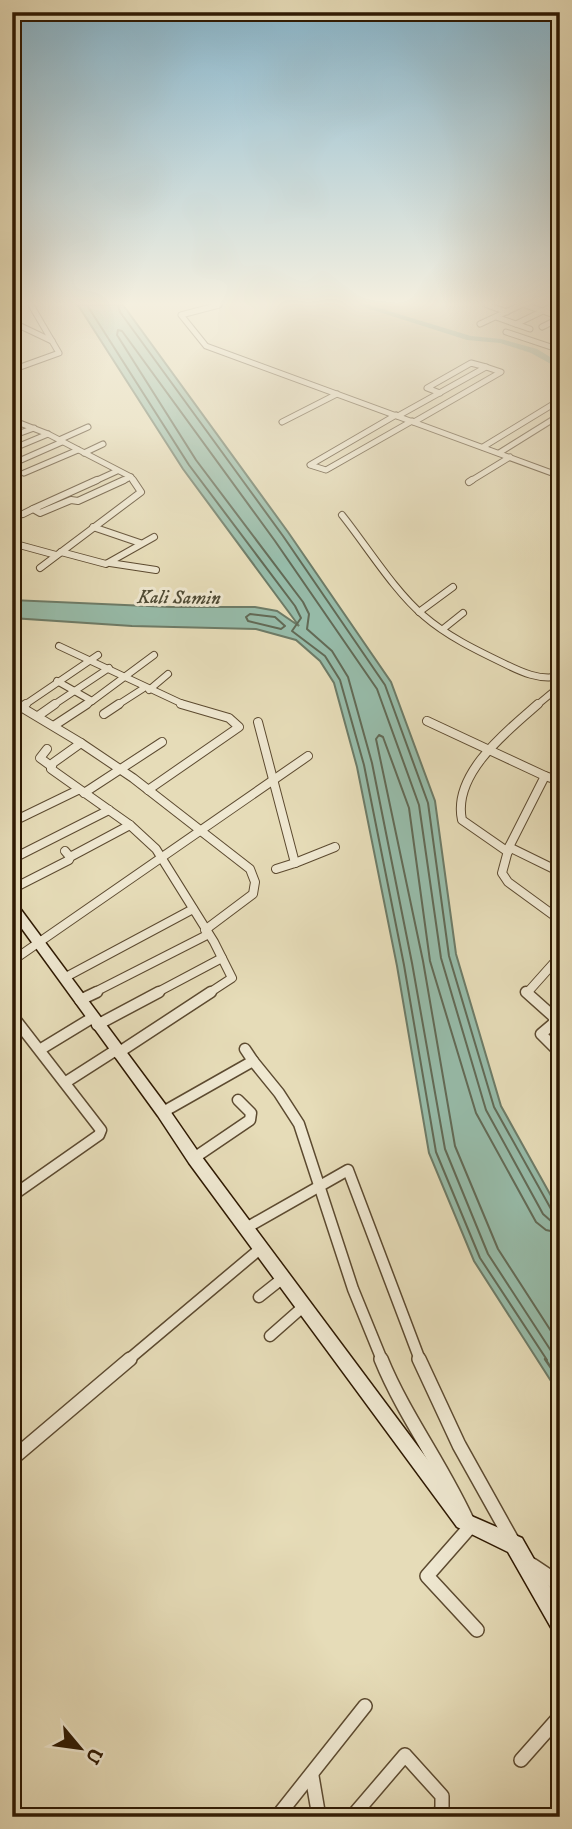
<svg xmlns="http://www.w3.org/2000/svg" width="572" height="1829" font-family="'IM FELL DW Pica',serif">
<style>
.water{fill:#97bcaa;stroke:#6d7b67;stroke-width:2}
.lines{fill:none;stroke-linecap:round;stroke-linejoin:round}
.shore-far1{stroke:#626a56;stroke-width:2}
.shore{stroke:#626a56;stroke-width:2.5}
.river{fill:#97bcaa;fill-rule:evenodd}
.street-far4-casing{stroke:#5c4a30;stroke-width:7}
.street-far3-casing{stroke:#5c4a30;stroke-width:8}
.street-far2-casing{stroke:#5c4a30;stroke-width:10}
.street-far1-casing{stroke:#5c4a30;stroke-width:13}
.street-casing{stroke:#5c4a30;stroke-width:16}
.secondary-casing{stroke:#2e1902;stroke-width:3}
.street-far4{stroke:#efe8d1;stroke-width:5}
.street-far3{stroke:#efe8d1;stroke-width:6}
.street-far2{stroke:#efe8d1;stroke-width:8}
.street-far1{stroke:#efe8d1;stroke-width:10}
.street{stroke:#efe8d1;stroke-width:13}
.secondary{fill:#efe8d1;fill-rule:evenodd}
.labels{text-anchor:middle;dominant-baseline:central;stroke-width:6;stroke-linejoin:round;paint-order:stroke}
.far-water-label{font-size:19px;font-style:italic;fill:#4e4a34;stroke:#efe8d1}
</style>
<rect width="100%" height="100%" fill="#e6dcb8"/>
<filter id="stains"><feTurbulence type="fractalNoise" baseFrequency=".00286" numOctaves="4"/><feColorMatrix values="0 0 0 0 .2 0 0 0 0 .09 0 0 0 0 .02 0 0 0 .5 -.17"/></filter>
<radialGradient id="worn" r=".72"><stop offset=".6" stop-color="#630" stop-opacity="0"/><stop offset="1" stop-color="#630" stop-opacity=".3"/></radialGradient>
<polygon class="water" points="78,305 123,305 288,532 391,682 435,801 456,954 501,1106 560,1212 560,1395 474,1261 429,1153 397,966 357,767 334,683 320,661 296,640 256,629 132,626 12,618 12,600 170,607 255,607 277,611 299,626 183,469"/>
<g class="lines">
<g class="shore-far1">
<polyline points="87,305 189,465 295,606 301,618 292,631 325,656 340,680 364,765 404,965 436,1152 480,1258 547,1360"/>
<polyline points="118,305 120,312 283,536 385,685 428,803 449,956 494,1107 551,1209 560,1213"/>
<polygon points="250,614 275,617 285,626 281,629 248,621 246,617"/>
<polyline points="560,1233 546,1230 536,1222 476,1113 430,961 409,808 383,737 379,735 376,739 423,961 455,1146 498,1249 560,1345"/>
<polyline points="557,1360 488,1254 445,1149 412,963 372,763 348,677 332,651 307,629 309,614 303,602 196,460 117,335 118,330 122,331 275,541 377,689 419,805 441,958 486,1110 543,1214 551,1221 560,1222"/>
</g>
<g class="shore">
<polyline points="545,1359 560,1381"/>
<polyline points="556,1359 560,1365"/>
</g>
<polygon class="river" points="357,305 369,305 471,336 501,339 537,349 560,363 560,369 531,353 500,343 467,340"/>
<defs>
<g id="street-far4">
<polyline points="219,305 181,315 206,346 560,476"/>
<polyline points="487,305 507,312"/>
<polyline points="525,305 560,317"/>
<polyline points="496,317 530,329"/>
<polyline points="12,322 52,341"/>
<polyline points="480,324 521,305"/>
<polyline points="516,324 555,305"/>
<polyline points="542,327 560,318"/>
<polyline points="506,332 560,350"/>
<polyline points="12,370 59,353 31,305"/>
<polyline points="440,393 427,388 471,363 486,367"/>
<polyline points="396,415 310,465 326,470 412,421"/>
<polyline points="398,416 486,367 501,372 414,422"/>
<polyline points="12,420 48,434 131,477 134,482"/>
<polyline points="282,422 337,394"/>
<polyline points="12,436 34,428"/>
<polyline points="59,440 88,427"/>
<polyline points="483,447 560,400"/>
<polyline points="12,449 48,434"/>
<polyline points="84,453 103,444"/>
<polyline points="499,453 560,415"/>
<polyline points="12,464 62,442"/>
<polyline points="24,473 78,450"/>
<polyline points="93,482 117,471"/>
<polyline points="120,482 131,477"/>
<polyline points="469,482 510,457"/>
</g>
<g id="street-far3">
<polyline points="97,480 33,509 40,513 71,500 78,501 124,480"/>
<polyline points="469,482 472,480"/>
<polyline points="23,514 33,509"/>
<path d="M342,515C366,545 395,592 424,616C447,636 476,650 503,663C521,672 540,681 560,676"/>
<polyline points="93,527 140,543"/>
<polyline points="12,543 56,555"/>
<polyline points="61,552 106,564 154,537"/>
<polyline points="110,563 156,570"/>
<polyline points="40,568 141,492 133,480"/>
<polyline points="419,612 453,587"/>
<polyline points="443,629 463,613"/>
<polyline points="59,646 187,706"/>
<polyline points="57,681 92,701 84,706"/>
<polyline points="149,690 168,674"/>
<polyline points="92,701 154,655"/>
<polyline points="23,706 98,655"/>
<polyline points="52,706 109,668"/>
<polyline points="116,706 144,688"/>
<polyline points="536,706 560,686"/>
</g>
<g id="street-far2">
<polyline points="21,707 81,743 53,763 51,769 130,825 156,849 214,942 232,978 209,993"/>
<polyline points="12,714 26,704"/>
<polyline points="104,714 119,704"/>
<polyline points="38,716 55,704"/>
<polyline points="427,721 545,776 509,847 502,873 508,882 560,920"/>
<polyline points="258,722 295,863 276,869"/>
<polyline points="55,725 87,704"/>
<polyline points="81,743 133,778 250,869 255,882 253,894 205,930"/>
<polyline points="47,749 40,758 51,766"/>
<polyline points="545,776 560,781"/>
<polyline points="148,790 239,727 229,718 181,704"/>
<polyline points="84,793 162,742"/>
<polyline points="12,822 78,790"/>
<polyline points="509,847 558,871 560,869"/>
<path d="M508,852L462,820C452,774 507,731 538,704"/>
<polyline points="70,857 130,825"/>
<polyline points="12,859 109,810"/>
<polyline points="295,863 335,847"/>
<polyline points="12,889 69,860 70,857 65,851"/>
<polyline points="12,961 308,756"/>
<polyline points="64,978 193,909"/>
<polyline points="93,993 207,935"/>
<polyline points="156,993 222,958"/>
<polyline points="527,993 560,956"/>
</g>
<g id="street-far1">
<polyline points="526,992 554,1017 554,1023 541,1034 560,1053"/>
<polyline points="80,1000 97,992"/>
<polyline points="12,1015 101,1130 99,1135 12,1196"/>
<polyline points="97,1025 159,992"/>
<polyline points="41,1049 92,1018"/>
<polyline points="118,1053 211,992"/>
<polyline points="253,1061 279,1093 299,1124 353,1289 382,1360"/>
<polyline points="66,1082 116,1050"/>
<polyline points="163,1112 253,1061 245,1049"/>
<polyline points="194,1158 250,1120 251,1113 238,1100"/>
<polyline points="246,1228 348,1170 420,1360"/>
<polyline points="259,1297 283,1278"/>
<polyline points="270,1336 304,1306"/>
<polyline points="128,1360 261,1248"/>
</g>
<g id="street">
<path d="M381,1359C405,1418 445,1469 470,1527L427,1576L477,1630"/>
<polyline points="419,1359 459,1445 512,1540"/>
<polyline points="12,1459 130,1359"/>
<polyline points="532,1565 550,1577 560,1590"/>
<polyline points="521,1760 560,1716"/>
<polyline points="312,1776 319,1817"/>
<polyline points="277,1817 365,1706"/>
<polyline points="352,1817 405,1755 442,1796 442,1809 436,1817"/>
</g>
<polygon id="secondary" points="12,902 16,903 168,1108 199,1153 469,1515 522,1538 560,1605 560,1634 553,1631 508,1552 457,1527 189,1163 158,1116 12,915"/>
</defs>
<use href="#street-far4" class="street-far4-casing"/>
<use href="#street-far3" class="street-far3-casing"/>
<use href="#street-far2" class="street-far2-casing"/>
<use href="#street-far1" class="street-far1-casing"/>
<use href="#street" class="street-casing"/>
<use href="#secondary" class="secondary-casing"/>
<use href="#street-far4" class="street-far4"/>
<use href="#street-far3" class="street-far3"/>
<use href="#street-far2" class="street-far2"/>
<use href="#street-far1" class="street-far1"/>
<use href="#street" class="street"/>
<use href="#secondary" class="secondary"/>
</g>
<linearGradient id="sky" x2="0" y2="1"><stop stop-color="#87b7cf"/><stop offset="0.54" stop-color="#f4efdf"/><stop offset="1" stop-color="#f4efdf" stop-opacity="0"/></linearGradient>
<rect width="572" height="562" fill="url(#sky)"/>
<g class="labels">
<g class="far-water-label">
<text transform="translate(179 598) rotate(1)">Kali Samin</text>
</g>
</g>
<rect width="572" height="1829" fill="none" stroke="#e6dcb8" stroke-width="42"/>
<rect x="14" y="14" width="544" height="1801" fill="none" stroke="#2e1902" stroke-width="3.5"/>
<rect x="21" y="21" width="530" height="1787" fill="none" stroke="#2e1902" stroke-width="2"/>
<g transform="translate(80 1748) rotate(119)" stroke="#efe8d1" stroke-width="5" paint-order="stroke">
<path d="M0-5L12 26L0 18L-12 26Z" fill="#2e1902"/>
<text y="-10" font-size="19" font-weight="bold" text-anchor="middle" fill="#2e1902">U</text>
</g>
<rect width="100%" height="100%" filter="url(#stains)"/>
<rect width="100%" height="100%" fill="url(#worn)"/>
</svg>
